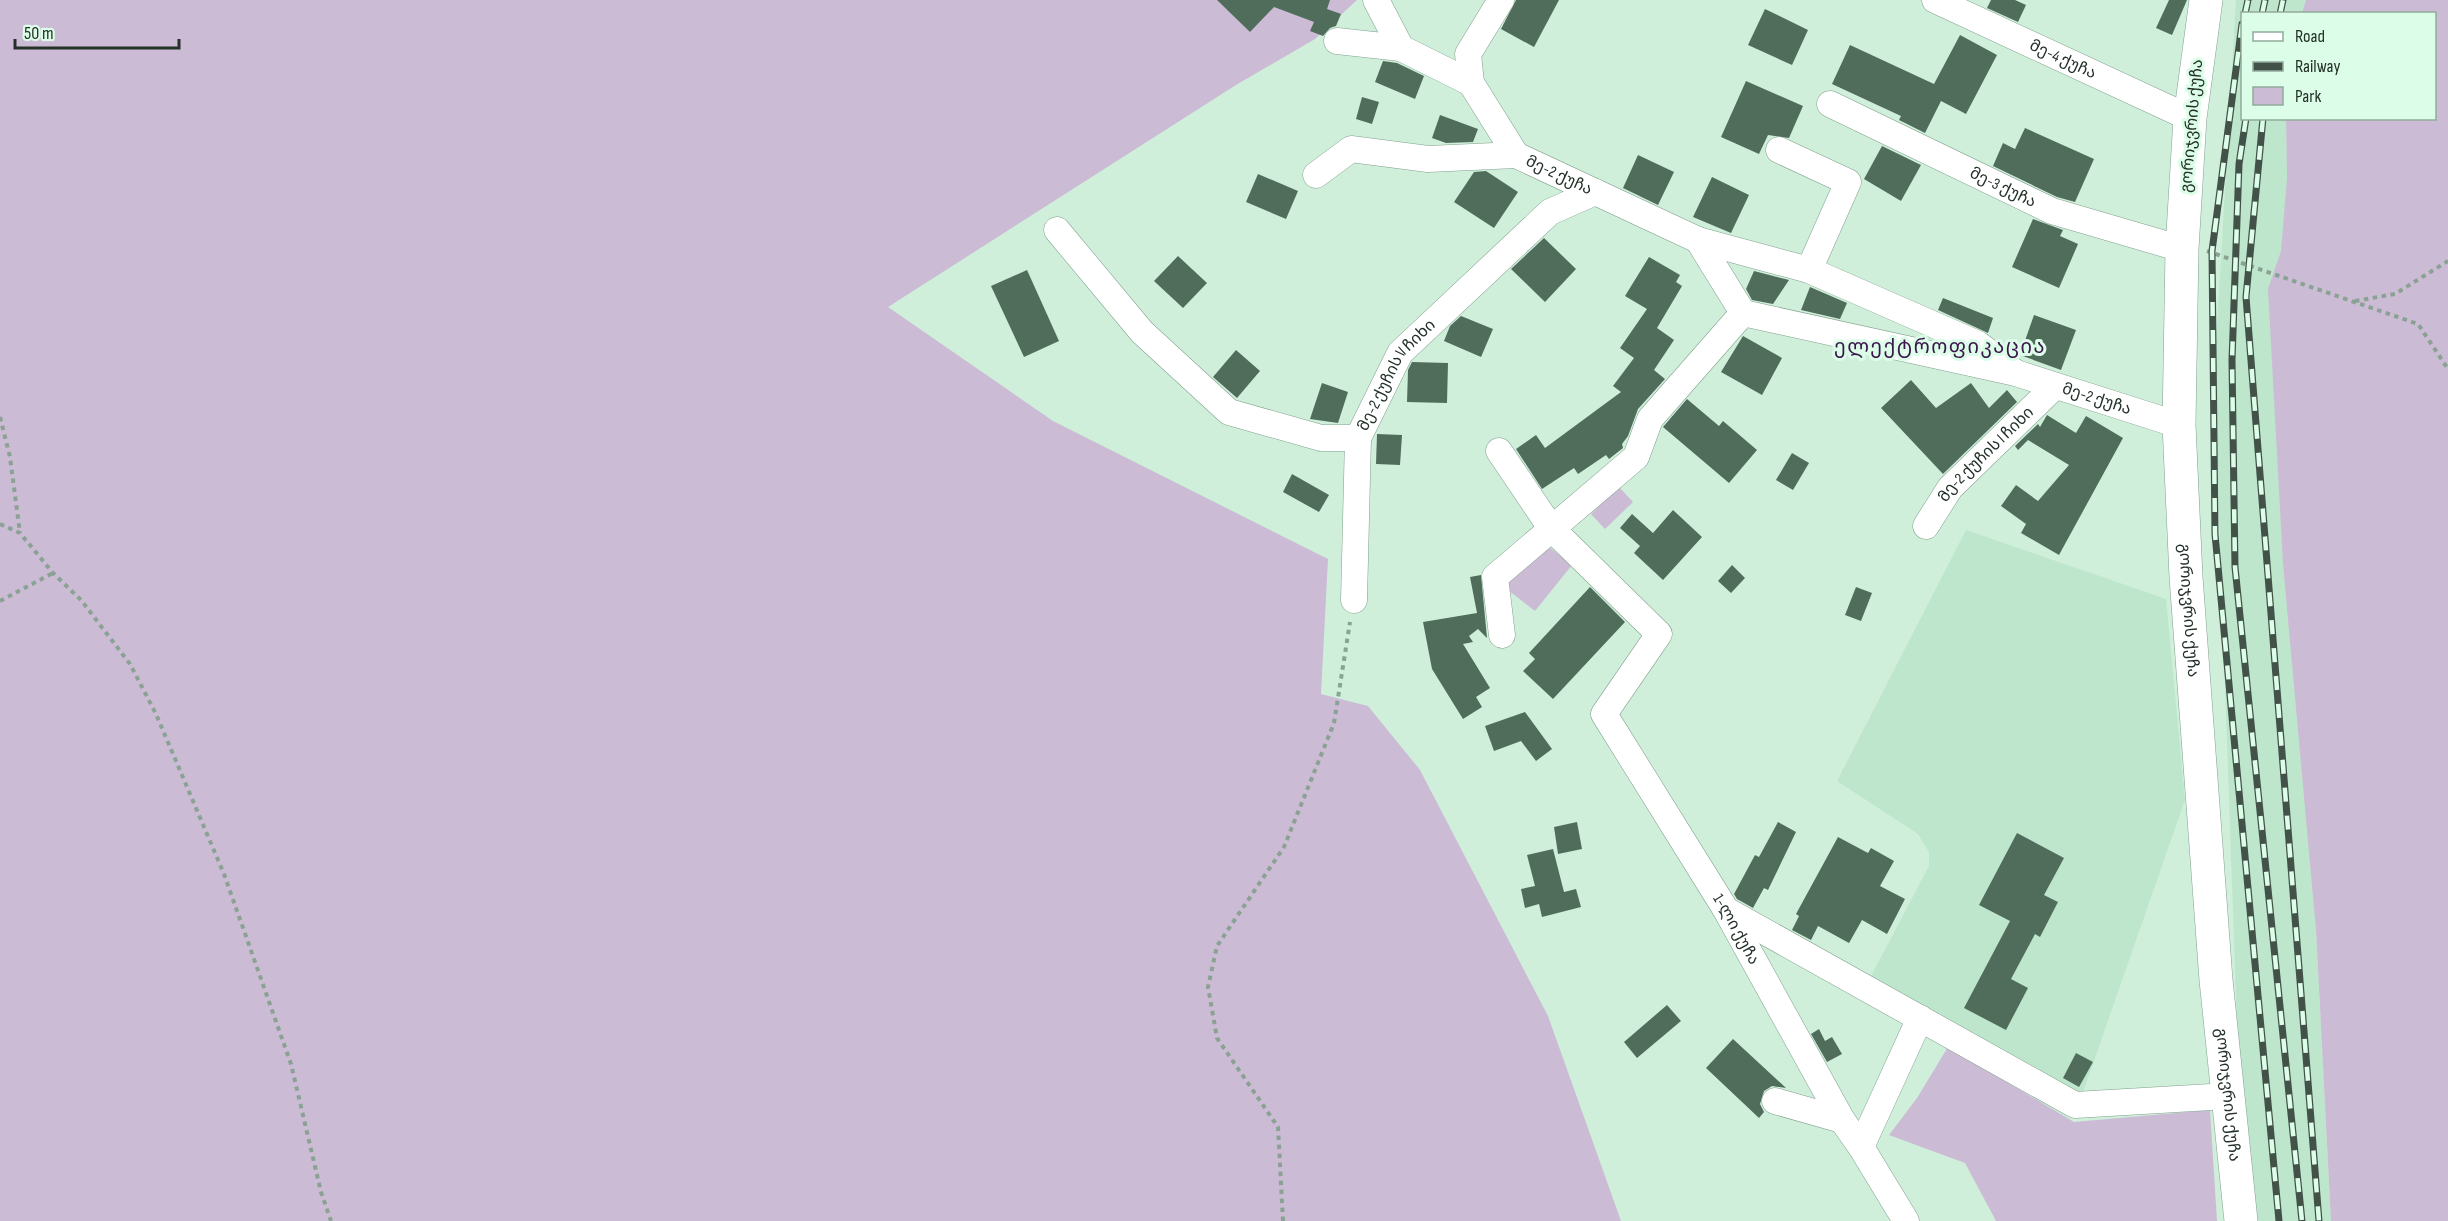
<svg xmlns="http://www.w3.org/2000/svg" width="2448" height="1221" font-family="'Sofia Sans Condensed','Noto Sans Georgian',sans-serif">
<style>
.built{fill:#bee6cd}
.green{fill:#ccbbd5}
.building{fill:#506d5b}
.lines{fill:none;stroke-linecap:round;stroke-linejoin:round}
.minor-casing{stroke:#81a08d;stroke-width:27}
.major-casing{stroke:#81a08d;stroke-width:34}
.path{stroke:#8aa293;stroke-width:4;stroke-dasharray:4.5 4.5;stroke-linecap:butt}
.minor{stroke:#fff;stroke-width:26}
.major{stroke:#fff;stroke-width:33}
.rail-casing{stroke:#425248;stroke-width:7}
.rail{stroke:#dcfde8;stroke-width:4.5;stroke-dasharray:14;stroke-linecap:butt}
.labels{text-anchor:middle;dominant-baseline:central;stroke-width:6;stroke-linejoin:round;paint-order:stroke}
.street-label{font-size:16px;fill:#243129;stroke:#dcfde8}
.quarter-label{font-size:20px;letter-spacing:1.5px;fill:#3b164c;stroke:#dcfde8}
</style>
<rect width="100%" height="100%" fill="#cfefdb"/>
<g class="built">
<polygon points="2236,0 2306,0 2303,13 2242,14 2242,118 2286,119 2292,468 2331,1221 2244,1221 2214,378"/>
<polygon points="1966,530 2166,599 2185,800 2081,1098 1870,978 1929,866 1929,852 1918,834 1837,781"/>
</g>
<g class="green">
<polygon points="0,0 1357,0 1315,39 1236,85 888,307 1053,421 1328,559 1321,694 1368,706 1420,770 1548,1016 1621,1221 0,1221"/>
<polygon points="2306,0 2448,0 2448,1221 2331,1221 2316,930 2283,564 2268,289 2281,251 2287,178 2286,119 2434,118 2434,14 2302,13"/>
<polygon points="1619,487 1633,502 1605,529 1591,514"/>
<polygon points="1540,540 1572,565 1535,611 1504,587"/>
<polygon points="1948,1047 2074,1122 2210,1110 2217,1221 1996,1221 1965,1163 1889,1135 1917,1098"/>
</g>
<g class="building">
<polygon points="1217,0 1330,0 1327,9 1341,14 1336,26 1330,28 1323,36 1310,31 1314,22 1274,7 1250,32"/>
<polygon points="1516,0 1559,0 1534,47 1501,29"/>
<polygon points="1991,0 2015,0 2026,5 2018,22 1987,8"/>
<polygon points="2169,0 2187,0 2172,35 2156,28"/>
<polygon points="1765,9 1808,30 1792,65 1748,45"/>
<polygon points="1960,35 1997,55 1966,114 1941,101 1925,133 1899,120 1901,116 1832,84 1850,45 1934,84"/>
<polygon points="1383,61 1397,63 1424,76 1415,99 1375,82"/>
<polygon points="1746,81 1803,106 1789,138 1768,135 1759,154 1721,137"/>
<polygon points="1362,97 1379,102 1372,124 1356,119"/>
<polygon points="1440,115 1478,129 1473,142 1446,143 1432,138"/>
<polygon points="2025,128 2094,159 2075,202 2057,197 1993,166 2003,143 2015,149"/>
<polygon points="1882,146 1921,165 1901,201 1864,179"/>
<polygon points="1638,155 1674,172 1658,205 1623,188"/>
<polygon points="1486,171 1518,192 1494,228 1454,202 1474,172"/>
<polygon points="1258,174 1298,191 1286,219 1246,202"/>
<polygon points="1712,177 1749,195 1731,233 1693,217"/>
<polygon points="2033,219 2063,230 2060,236 2078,244 2059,288 2012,267"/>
<polygon points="1544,238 1576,269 1545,302 1511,269"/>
<polygon points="1178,256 1207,283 1183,308 1154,281"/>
<polygon points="1649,257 1680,275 1676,282 1682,286 1657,328 1674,340 1654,370 1665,379 1638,409 1628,436 1622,444 1623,448 1609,459 1606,455 1578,474 1574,468 1542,489 1516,449 1536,435 1545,448 1621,392 1613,386 1634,358 1620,348 1647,309 1625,296"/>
<polygon points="1027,270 1059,341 1024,357 991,286"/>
<polygon points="1754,271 1789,280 1773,304 1752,300 1746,289"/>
<polygon points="1810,287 1847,303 1840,319 1801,310"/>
<polygon points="1943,298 1993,318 1988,333 1938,310"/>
<polygon points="2034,315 2076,330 2061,370 2020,355"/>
<polygon points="1461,316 1493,329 1481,357 1444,341 1450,326"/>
<polygon points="1743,336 1782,358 1762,395 1721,372"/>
<polygon points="1236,350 1260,371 1237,398 1213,377"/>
<polygon points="1412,362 1448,363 1447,403 1407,402 1408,370"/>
<polygon points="1911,380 1936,408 1971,383 1989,408 2007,390 2017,402 1943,474 1881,408"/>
<polygon points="1322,383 1348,392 1338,423 1310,419"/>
<polygon points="1687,399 1719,426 1723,421 1757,450 1729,483 1663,427"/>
<polygon points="2047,415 2076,433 2086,416 2123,438 2059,555 2021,533 2026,524 2001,506 2016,485 2038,501 2069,465 2028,440 2018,450 2015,446 2038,424 2040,427"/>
<polygon points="1377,434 1402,435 1400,465 1376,464"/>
<polygon points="1792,453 1809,463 1793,490 1776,480"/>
<polygon points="1292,474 1329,495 1319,512 1283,492"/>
<polygon points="1673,510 1702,537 1663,580 1634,553 1640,546 1620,528 1632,514 1653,533"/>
<polygon points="1732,565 1745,578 1731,593 1718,581"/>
<polygon points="1481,575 1487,638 1478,629 1469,636 1473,642 1463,644 1490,688 1476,697 1482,707 1463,719 1432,669 1423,622 1477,613 1470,577"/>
<polygon points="1590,587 1625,622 1553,699 1523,671 1535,659 1529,653"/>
<polygon points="1856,587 1872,593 1861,621 1845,615"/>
<polygon points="1525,712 1552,749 1536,761 1521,741 1494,751 1485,726"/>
<polygon points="1577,822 1582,849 1558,854 1554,827"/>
<polygon points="1778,822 1796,832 1768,890 1764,888 1753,908 1737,899 1734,894 1755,855 1759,857"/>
<polygon points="2017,833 2064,858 2044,895 2058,902 2040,937 2035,934 2011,979 2028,988 2006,1030 1964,1008 2010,921 1979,905"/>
<polygon points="1838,837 1868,853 1871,848 1894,861 1880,886 1905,899 1887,934 1862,920 1849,943 1818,926 1811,940 1792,930 1799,916 1796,914"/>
<polygon points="1553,849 1564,892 1576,889 1581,907 1542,917 1539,904 1525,908 1521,889 1535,886 1527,855"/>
<polygon points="1667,1005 1681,1021 1637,1058 1624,1042"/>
<polygon points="1819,1029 1825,1041 1832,1037 1842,1054 1827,1062 1811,1034"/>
<polygon points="1733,1039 1786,1088 1772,1086 1764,1091 1760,1104 1764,1112 1759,1118 1706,1068"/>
<polygon points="2076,1053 2093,1062 2079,1087 2063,1078"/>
</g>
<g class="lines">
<defs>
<g id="minor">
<polyline points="1376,0 1401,48 1471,83"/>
<path id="s1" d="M1501,0L1468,54L1471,83L1516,155L1698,240L1809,270L1978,344L2016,373"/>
<path id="s2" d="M1935,0L2190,118"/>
<polyline points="1337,41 1401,48"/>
<path id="s3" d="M1830,104L2052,211L2182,249"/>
<polyline points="1779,150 1848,182 1809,270"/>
<polyline points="1316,175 1351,149 1428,159 1516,155"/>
<path id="s4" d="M1057,230L1142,332L1229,412L1321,438H1358L1400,353L1550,212L1595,192"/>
<path id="s5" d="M1698,240L1743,313L2016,373L2179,425"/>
<path id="s6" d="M1499,451L1551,528L1659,634L1604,714L1726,910L1842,1120L1861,1147"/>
<path id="s7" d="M1926,526L1950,488L2054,387"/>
<polyline points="1354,600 1358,438"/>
<polyline points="1502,635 1495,577 1636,457 1650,419 1743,313"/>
<polyline points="1726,910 2075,1105 2228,1096"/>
<polyline points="1775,1101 1842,1120"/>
<polyline points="1906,1221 1861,1147 1920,1018"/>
</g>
<g id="major">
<path id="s8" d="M2206,0L2190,118L2182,249L2179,425L2186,577L2216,980L2241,1221"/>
</g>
</defs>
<use href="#minor" class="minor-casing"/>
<use href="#major" class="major-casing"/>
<g class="path">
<polyline points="2207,251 2418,324 2448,369"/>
<polyline points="2355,301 2395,294 2448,261"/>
<polyline points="0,417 10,457 20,533"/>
<polyline points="0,524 20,533 53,573 81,600 130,664 156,714 224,874 291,1064 321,1192 331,1221"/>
<polyline points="0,601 53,573"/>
<polyline points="1283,1221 1278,1127 1217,1038 1208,987 1217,946 1284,847 1334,723 1350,622"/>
</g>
<use href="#minor" class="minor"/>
<use href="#major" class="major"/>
<defs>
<g id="rail">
<polyline points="2245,14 2248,0"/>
<polyline points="2262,14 2265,0"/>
<polyline points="2280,14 2283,0"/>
<polyline points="2242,24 2212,251 2215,534 2279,1221"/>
<polyline points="2246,118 2239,164 2232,360 2235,567 2302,1221"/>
<polyline points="2263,118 2246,297 2319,1221"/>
</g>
</defs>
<use href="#rail" class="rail-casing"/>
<use href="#rail" class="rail"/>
</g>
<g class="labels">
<g class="street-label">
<text stroke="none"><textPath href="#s2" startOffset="141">მე-4 ქუჩა</textPath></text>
<text transform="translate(2192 126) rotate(-85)">გორიჯვრის ქუჩა</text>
<text stroke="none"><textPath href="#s1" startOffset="225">მე-2 ქუჩა</textPath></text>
<text stroke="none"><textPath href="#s3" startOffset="192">მე-3 ქუჩა</textPath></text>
<text stroke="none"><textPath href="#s4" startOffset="458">მე-2 ქუჩის II ჩიხი</textPath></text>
<text stroke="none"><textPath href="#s5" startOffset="450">მე-2 ქუჩა</textPath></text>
<text stroke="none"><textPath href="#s7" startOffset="94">მე-2 ქუჩის I ჩიხი</textPath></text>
<text stroke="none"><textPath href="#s8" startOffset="612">გორიჯვრის ქუჩა</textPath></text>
<text stroke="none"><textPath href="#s6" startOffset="594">1-ლი ქუჩა</textPath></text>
<text stroke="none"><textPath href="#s8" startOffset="1098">გორიჯვრის ქუჩა</textPath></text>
</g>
<g class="quarter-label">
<text x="1940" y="347">ელექტროფიკაცია</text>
</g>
</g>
<rect x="2241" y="12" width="195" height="108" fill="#dcfde8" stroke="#92ab9c" stroke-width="1.5"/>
<rect x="2253" y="32" width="30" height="9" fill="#ffffff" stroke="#92ab9c" stroke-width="1.5"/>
<text x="2295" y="42" font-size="18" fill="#243129">Road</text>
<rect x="2253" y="62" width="30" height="9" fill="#425248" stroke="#92ab9c" stroke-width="1.5"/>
<text x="2295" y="72" font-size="18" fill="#243129">Railway</text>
<rect x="2253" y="87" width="30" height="18" fill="#ccbbd5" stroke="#92ab9c" stroke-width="1.5"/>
<text x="2295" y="102" font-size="18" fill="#243129">Park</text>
<path d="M15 39v9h164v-9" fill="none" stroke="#243129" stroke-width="3"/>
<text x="24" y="39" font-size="18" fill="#243129" stroke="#dcfde8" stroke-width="4.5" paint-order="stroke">50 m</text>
</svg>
